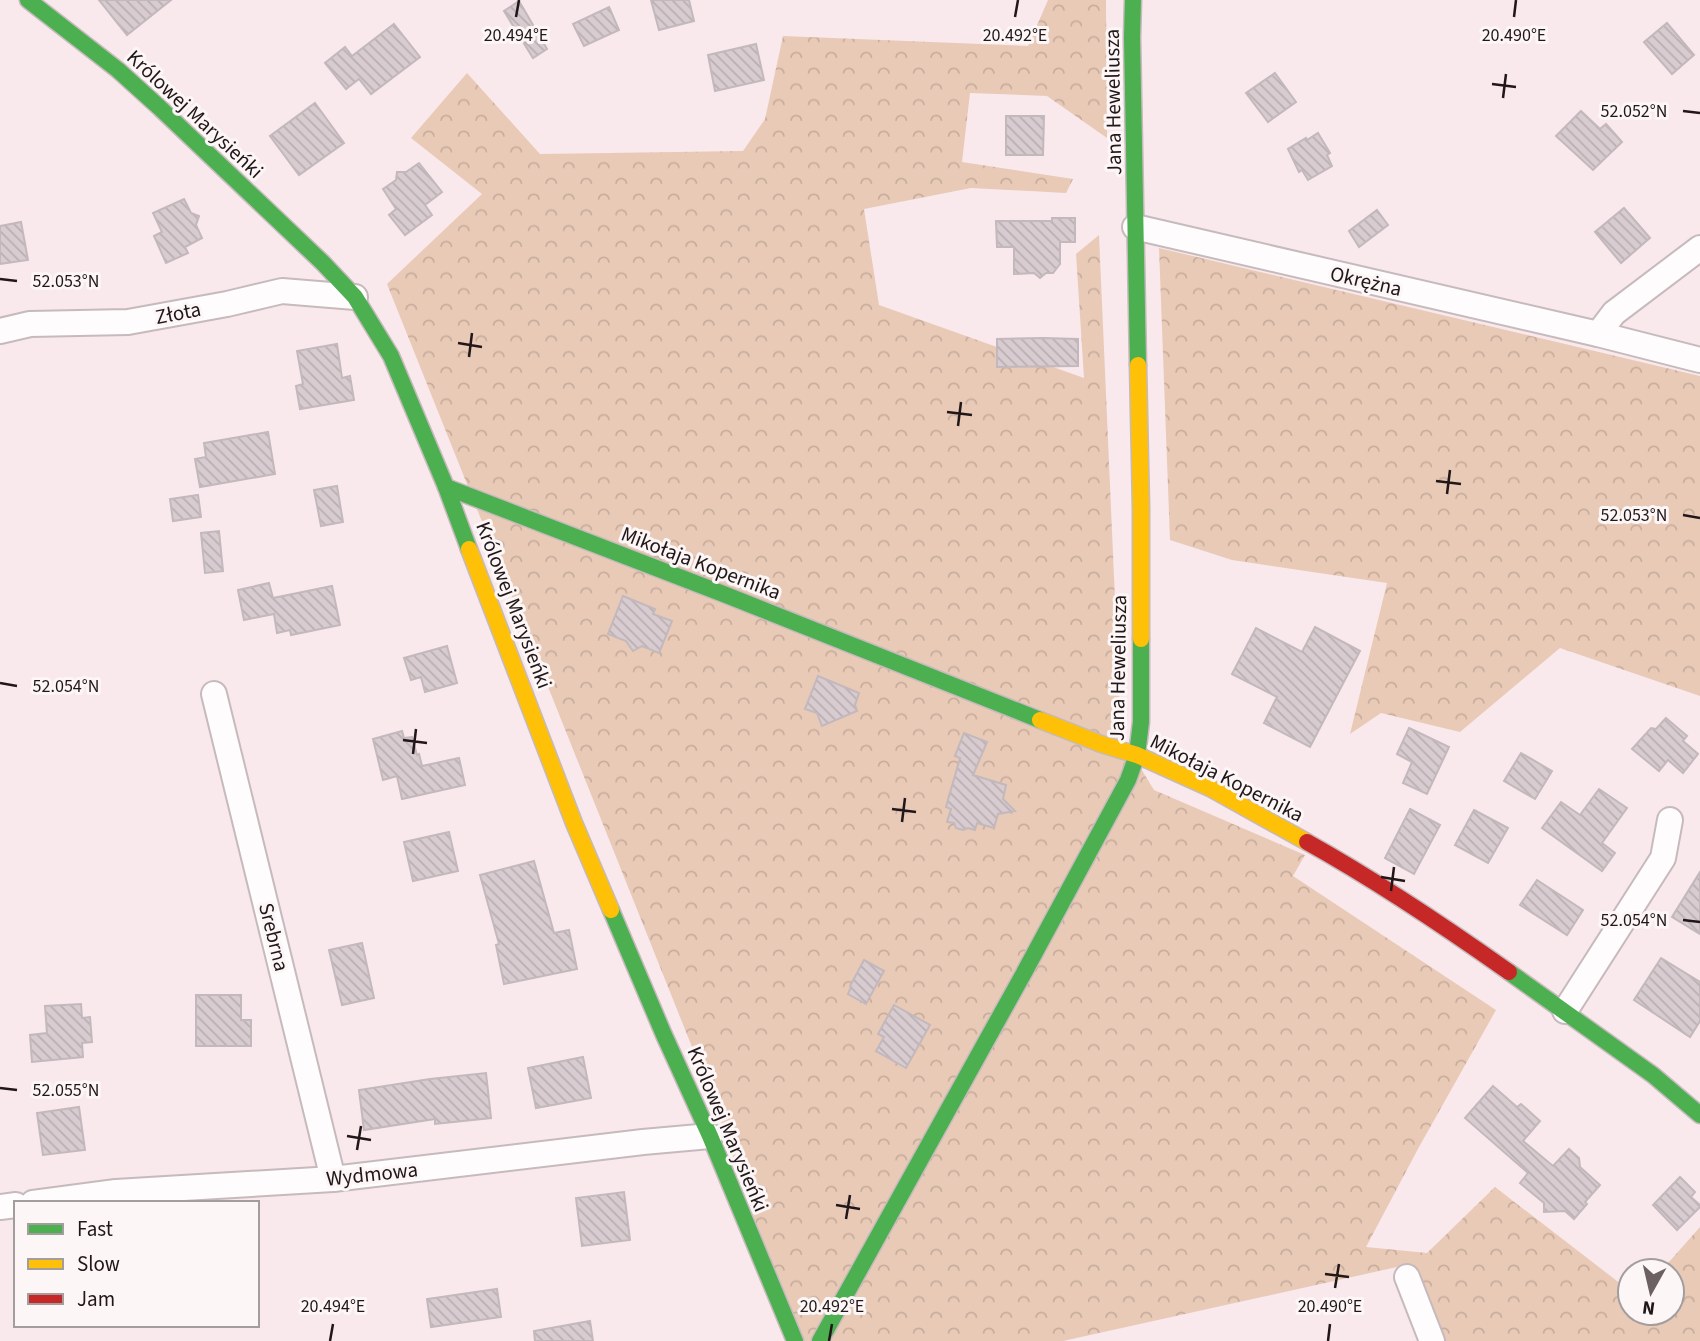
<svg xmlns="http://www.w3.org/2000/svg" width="1700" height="1341" font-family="'Source Sans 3',sans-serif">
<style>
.forest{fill:url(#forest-crowns)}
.building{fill:url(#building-back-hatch);stroke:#c3b8bc;stroke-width:2}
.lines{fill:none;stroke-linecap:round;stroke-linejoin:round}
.street-casing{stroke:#c6babc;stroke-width:28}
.fast-casing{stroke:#c6babc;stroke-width:19}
.slow-casing{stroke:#c6babc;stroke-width:19}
.jam-casing{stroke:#c6babc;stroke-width:19}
.street{stroke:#fefcfc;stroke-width:24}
.fast{stroke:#4caf50;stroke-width:16}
.slow{stroke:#ffc107;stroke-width:16}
.jam{stroke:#c62828;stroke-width:16}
.ticks{fill:none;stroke:#211719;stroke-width:2.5}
.labels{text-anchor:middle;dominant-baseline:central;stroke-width:6;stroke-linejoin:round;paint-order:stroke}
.street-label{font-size:21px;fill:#211719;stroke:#fcf6f7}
.ticks-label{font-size:18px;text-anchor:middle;fill:#211719;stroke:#fcf6f7;stroke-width:6;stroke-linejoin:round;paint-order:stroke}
</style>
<defs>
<pattern id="forest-crowns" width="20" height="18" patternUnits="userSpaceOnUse" patternTransform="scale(1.75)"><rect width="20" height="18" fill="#e9cab7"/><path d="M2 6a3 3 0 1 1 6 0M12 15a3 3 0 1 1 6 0" fill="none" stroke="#c8ad9d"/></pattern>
<pattern id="building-back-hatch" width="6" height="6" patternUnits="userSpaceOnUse" patternTransform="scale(1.75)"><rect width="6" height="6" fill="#d8ccd0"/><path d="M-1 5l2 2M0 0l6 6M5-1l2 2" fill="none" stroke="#b9aeb2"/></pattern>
</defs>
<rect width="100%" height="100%" fill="#f9e9ec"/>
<g class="forest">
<polygon points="1048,0 1106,0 1107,138 1047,96 970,93 962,162 1073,179 1066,193 971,188 864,209 879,305 1084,378 1076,254 1099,235 1121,736 1154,790 1305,855 1293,876 1496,1010 1419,1147 1366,1247 1427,1253 1495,1187 1630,1291 1630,1313 1672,1313 1672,1271 1661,1271 1700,1227 1700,1341 1432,1341 1397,1267 1063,1341 797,1341 716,1107 387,284 482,194 411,138 467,73 540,154 743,151 765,119 783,36 1028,46"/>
<polygon points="1159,248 1700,376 1700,696 1560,648 1460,732 1381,713 1350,734 1387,583 1232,560 1170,540"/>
</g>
<g class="building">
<polygon points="99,0 171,0 127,35"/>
<polygon points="651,0 689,0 694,21 659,30"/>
<polygon points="519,1 547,49 533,58 504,11"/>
<polygon points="609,7 619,30 584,46 573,24"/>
<polygon points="1667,23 1694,55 1672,74 1644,42"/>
<polygon points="394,24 420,57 371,94 359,79 346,89 325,63 345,47 352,56"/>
<polygon points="756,44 764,80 715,91 708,55"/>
<polygon points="1275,73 1296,102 1268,122 1246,93"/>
<polygon points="315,103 344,143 299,175 270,136"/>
<polygon points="1581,111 1600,129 1606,124 1622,142 1593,170 1556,136"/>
<polygon points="1006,116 1044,116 1043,155 1006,155"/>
<polygon points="1318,133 1330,153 1327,155 1332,166 1308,180 1302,170 1299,172 1288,149 1306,138 1307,140"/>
<polygon points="419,163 442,192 425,205 432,215 405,235 389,215 396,209 383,189 396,180 397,172 406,172"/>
<polygon points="184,199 191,213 199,216 196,225 202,238 185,247 188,253 166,263 154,236 162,232 153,213"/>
<polygon points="1624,208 1650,238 1621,263 1595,232"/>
<polygon points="1377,210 1388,225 1359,247 1349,231"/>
<polygon points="1052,218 1075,218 1075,242 1060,242 1060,264 1053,273 1046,273 1040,278 1034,273 1014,274 1014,247 997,247 996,221 1052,221"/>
<polygon points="21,222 28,260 0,264 0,226"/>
<polygon points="1043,338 1078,339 1078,366 997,367 997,339"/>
<polygon points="337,344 342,378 350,376 354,400 300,409 296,386 303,384 297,351"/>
<polygon points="268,432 275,474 200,487 195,459 206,457 204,443"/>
<polygon points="337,486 343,522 321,526 314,490"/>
<polygon points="198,495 201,517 173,521 170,499"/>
<polygon points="219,531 223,571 205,573 201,533"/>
<polygon points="269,583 273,598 332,586 340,625 291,635 290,630 277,633 274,614 244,620 238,590"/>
<polygon points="623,596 655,609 653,614 672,621 659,653 642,646 633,651 626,641 608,634"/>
<polygon points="1315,627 1360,651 1310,747 1264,723 1277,697 1232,674 1256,628 1302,652"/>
<polygon points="447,646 457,683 425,692 421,677 411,680 404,658"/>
<polygon points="818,676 859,693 855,705 857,711 822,726 817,713 805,709"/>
<polygon points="1666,718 1687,736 1683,741 1698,754 1683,773 1668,760 1659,771 1632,749 1651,728 1656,729"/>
<polygon points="1409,728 1449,747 1427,794 1403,783 1412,762 1397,754"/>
<polygon points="402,731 404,738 412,737 417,755 419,754 422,766 459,758 465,785 402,799 397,776 383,780 373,739"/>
<polygon points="964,733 987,742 973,775 1006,785 1003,799 1015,811 998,814 994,828 977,823 975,830 968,828 963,830 956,828 954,823 947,822 951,809 946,807 960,758 955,756"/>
<polygon points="1521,753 1552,771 1535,799 1504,781"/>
<polygon points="1599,789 1627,808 1602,843 1615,853 1602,871 1542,828 1561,802 1580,815"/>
<polygon points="1410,809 1440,825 1414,874 1385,858"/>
<polygon points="1474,810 1508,828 1488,863 1455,845"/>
<polygon points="449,832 458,871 413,881 404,842"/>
<polygon points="534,861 554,933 569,930 577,969 504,984 496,945 499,944 480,875"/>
<polygon points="1700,872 1700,934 1672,917"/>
<polygon points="1537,880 1583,910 1567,935 1520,905"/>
<polygon points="362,943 374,998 342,1005 329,950"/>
<polygon points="1661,958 1700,982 1700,1021 1690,1037 1634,1000"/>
<polygon points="864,960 884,971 866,1004 848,994 851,987 850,986"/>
<polygon points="196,995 241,995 241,1020 251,1020 251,1046 196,1046"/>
<polygon points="81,1004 82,1018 90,1017 92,1042 82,1043 83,1057 32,1062 30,1035 47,1033 45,1006"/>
<polygon points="894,1005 930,1025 906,1068 876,1051 884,1037 878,1034"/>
<polygon points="583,1057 591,1098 536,1108 528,1068"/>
<polygon points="486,1073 491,1118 435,1124 435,1119 364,1130 359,1090 430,1079"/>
<polygon points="1493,1086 1517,1107 1521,1104 1540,1121 1523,1141 1553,1166 1569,1149 1579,1158 1580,1167 1600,1185 1585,1202 1587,1204 1574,1219 1565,1211 1544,1212 1544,1203 1520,1183 1528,1173 1465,1118"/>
<polygon points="79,1107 85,1150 43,1155 37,1113"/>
<polygon points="1680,1177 1695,1192 1691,1197 1700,1205 1700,1207 1677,1230 1653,1205"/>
<polygon points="624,1192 630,1240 582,1246 576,1198"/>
<polygon points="497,1289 501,1317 431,1327 427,1299"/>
<polygon points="590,1321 593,1341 535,1341 534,1331"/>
</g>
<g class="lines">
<defs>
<g id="street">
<polyline points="1135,227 1598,334 1700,360"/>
<polyline points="0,331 30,324 128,322 227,304 282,291 355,297"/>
<polyline points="1598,334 1614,313 1700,248"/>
<polyline points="214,694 333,1179"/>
<polyline points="1565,1011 1663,858 1670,820"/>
<polyline points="33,1203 116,1192 333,1179 643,1142 710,1136"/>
<polyline points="0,1207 16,1205"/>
<polyline points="1407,1277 1432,1341"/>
</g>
<g id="fast">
<polyline points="28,0 118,70 160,108 323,263 355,297 391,356 446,487 469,549"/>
<polyline points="1133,0 1132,37 1138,365"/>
<polyline points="446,487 726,595 1040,720"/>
<polyline points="611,910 664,1035 710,1136 795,1341"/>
<polyline points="1509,972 1653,1075 1700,1115"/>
<polyline points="820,1341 1025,971 1128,780 1137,755 1141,722 1141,639"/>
</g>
<g id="slow">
<polyline points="1138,365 1141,509 1141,639"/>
<polyline points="469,549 574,823 611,910"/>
<polyline points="1040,720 1101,744 1137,755 1210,788 1307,842"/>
</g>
<path id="jam" d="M1307,842C1377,881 1444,926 1509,972"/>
</defs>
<use href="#street" class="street-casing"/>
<use href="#fast" class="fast-casing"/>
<use href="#slow" class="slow-casing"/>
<use href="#jam" class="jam-casing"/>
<use href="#street" class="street"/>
<use href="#fast" class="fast"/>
<use href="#slow" class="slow"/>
<use href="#jam" class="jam"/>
</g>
<path class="ticks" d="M516,17L519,0M1015,17L1018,0M1514,17L1516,0M1492,84L1516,87M1503,98L1506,74M1683,111L1700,113M0,279L17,281M458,343L482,347M469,357L472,333M947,412L972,415M958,426L961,402M1436,481L1461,484M1447,494L1450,470M1683,515L1700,518M0,683L17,686M403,740L427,743M413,754L416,729M892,809L916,812M902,822L905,798M1381,877L1405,881M1391,891L1394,867M1683,920L1700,922M0,1088L17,1090M347,1136L371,1140M357,1150L361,1126M836,1205L860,1209M846,1219L850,1195M1325,1274L1349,1277M1335,1288L1339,1264M330,1341L333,1324M829,1341L832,1324M1328,1341L1330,1324"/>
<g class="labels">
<g class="street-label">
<text transform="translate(1113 102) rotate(-91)">Jana Heweliusza</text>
<text transform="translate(195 114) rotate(43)">Królowej Marysieńki</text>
<text transform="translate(1366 281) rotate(13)">Okrężna</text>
<text transform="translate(178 313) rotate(-11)">Złota</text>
<text transform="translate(701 563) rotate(21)">Mikołaja Kopernika</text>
<text transform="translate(514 605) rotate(69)">Królowej Marysieńki</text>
<text transform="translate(1118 668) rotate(-89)">Jana Heweliusza</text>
<text transform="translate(1227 778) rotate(27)">Mikołaja Kopernika</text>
<text transform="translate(274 937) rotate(76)">Srebrna</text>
<text transform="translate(728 1129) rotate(67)">Królowej Marysieńki</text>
<text transform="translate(372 1174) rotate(-6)">Wydmowa</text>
</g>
</g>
<g class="ticks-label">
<text x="516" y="41">20.494°E</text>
<text x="1015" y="41">20.492°E</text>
<text x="1514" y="41">20.490°E</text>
<text x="1634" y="117">52.052°N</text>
<text x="66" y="287">52.053°N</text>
<text x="1634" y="521">52.053°N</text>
<text x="66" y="692">52.054°N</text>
<text x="1634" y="926">52.054°N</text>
<text x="66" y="1096">52.055°N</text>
<text x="333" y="1312">20.494°E</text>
<text x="832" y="1312">20.492°E</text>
<text x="1330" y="1312">20.490°E</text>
</g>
<rect x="14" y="1201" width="245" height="126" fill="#fcf6f7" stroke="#a49d9e" stroke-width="2"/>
<rect x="28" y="1224" width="35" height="10" fill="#4caf50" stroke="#a49d9e" stroke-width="2"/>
<text x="77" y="1236" font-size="21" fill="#211719">Fast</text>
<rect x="28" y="1259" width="35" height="10" fill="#ffc107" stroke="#a49d9e" stroke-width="2"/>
<text x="77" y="1271" font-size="21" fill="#211719">Slow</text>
<rect x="28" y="1294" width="35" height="10" fill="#c62828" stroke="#a49d9e" stroke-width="2"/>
<text x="77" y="1306" font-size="21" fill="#211719">Jam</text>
<g transform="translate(1651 1292) rotate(188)"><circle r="33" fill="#fcf6f7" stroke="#a49d9e" stroke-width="2"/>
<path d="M0-5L12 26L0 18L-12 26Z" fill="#6d6063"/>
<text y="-10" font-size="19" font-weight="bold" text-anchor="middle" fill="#211719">N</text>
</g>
</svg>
